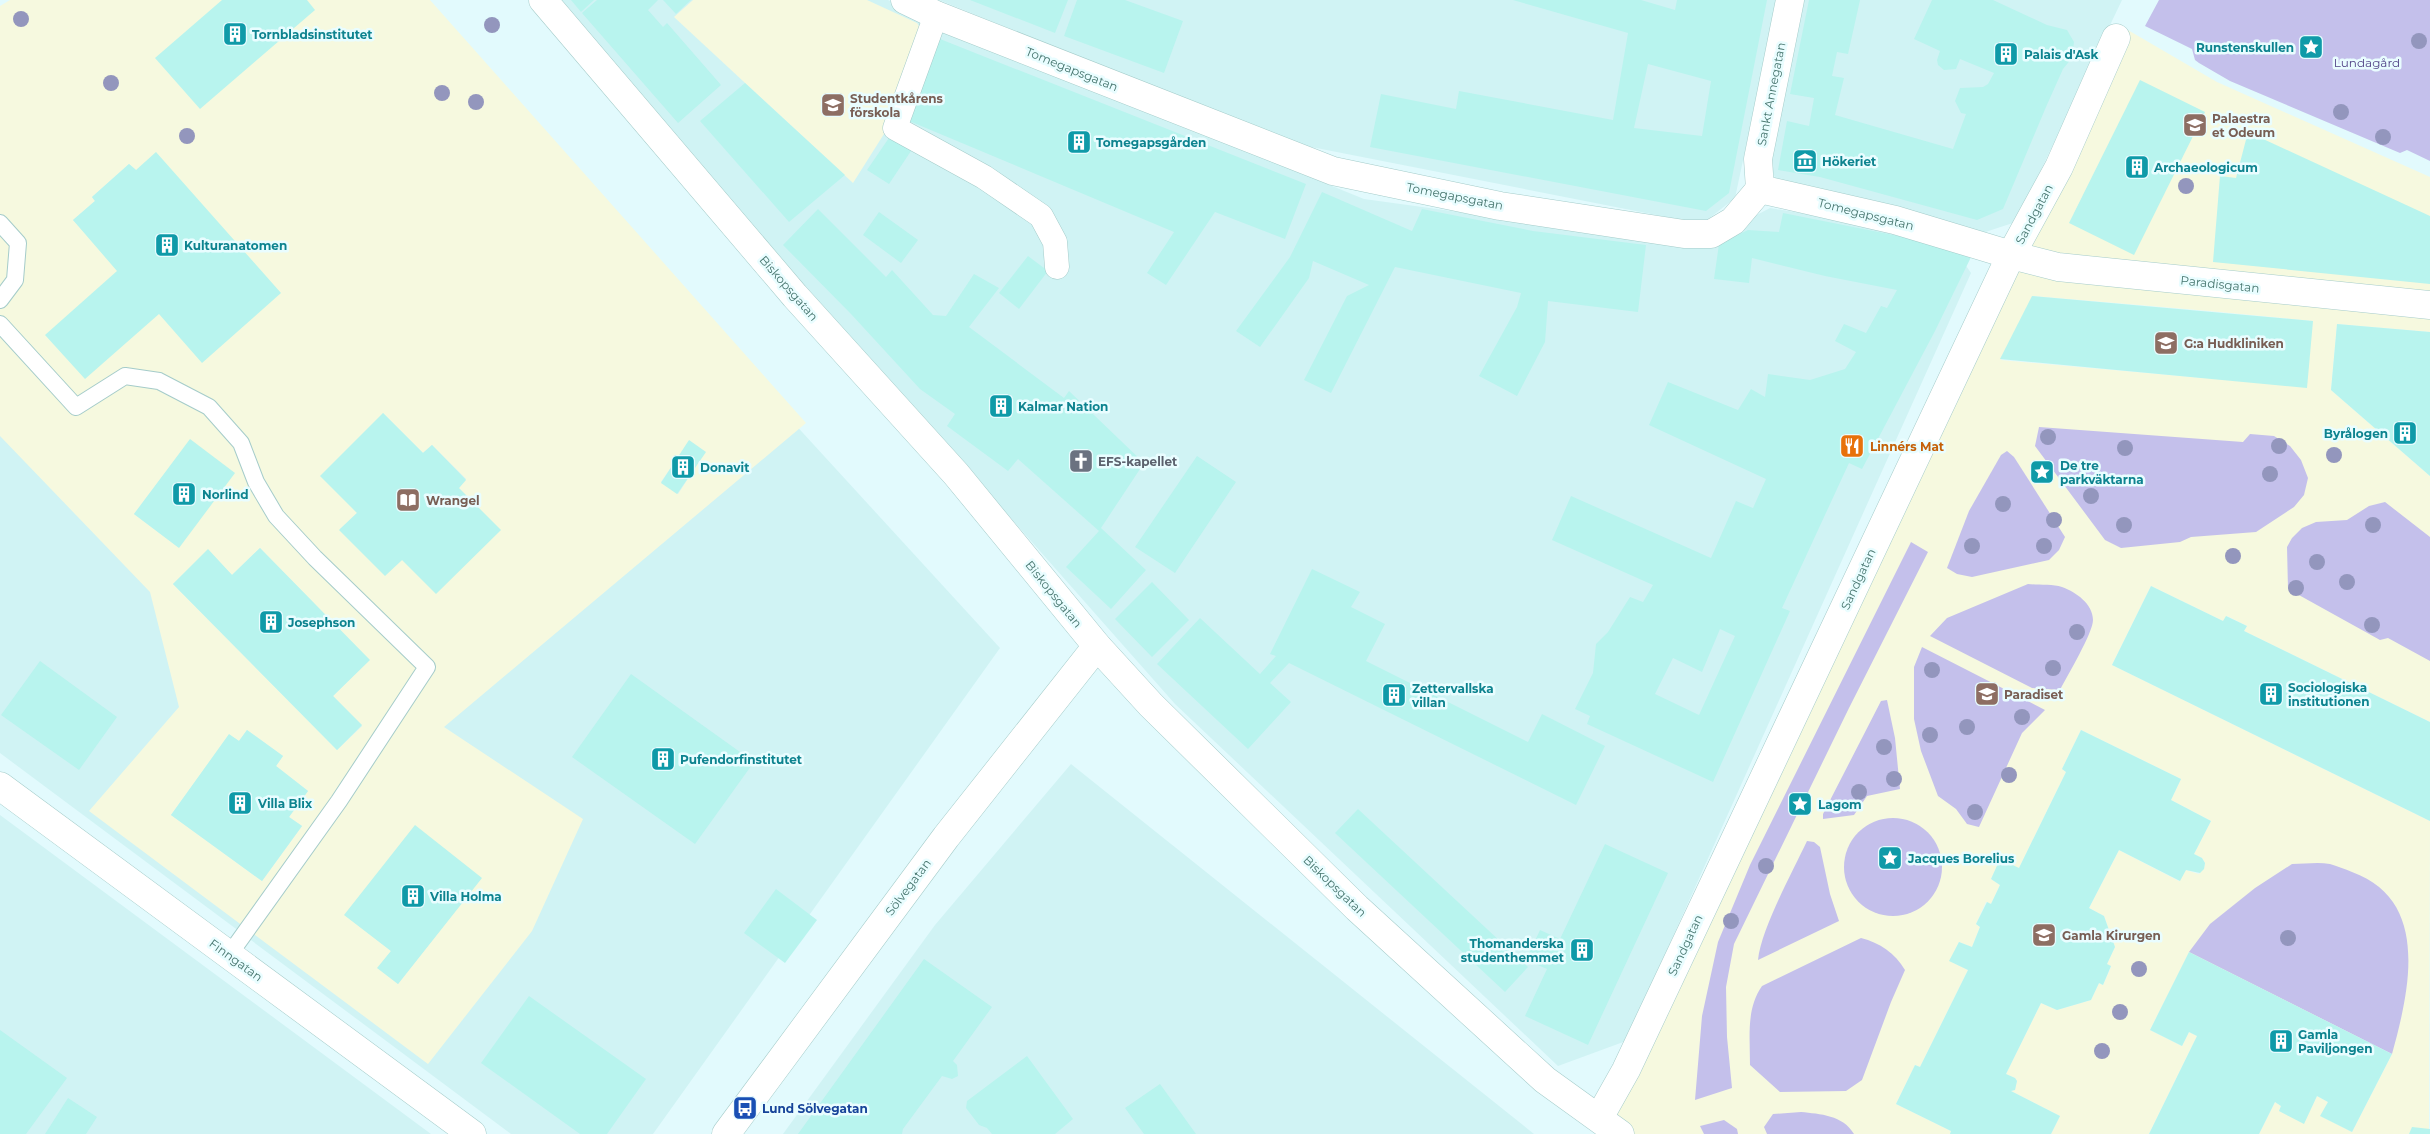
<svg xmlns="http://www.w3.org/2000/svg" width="2430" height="1134" font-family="Montserrat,sans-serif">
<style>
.residential{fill:#d0f3f4}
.education{fill:#f6f9df;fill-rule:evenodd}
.green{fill:#c4c0eb}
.building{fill:#b8f4ee;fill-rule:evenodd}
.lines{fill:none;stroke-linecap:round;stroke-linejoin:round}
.service-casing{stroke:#a5ccca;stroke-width:18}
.pedestrian-casing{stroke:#a5ccca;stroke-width:25}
.minor-casing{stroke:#a5ccca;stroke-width:29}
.tertiary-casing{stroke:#a5ccca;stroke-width:29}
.service{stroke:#fff;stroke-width:16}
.pedestrian{stroke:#fff;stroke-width:24}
.minor{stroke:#fff;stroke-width:28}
.tertiary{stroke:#fff;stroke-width:28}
.tree{fill:#9396bd}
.labels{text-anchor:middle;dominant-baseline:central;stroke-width:5;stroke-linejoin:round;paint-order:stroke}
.culture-label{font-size:12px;font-weight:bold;fill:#0d838f;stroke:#e9fdff;text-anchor:start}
.park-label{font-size:12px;fill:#524488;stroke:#e9fdff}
.street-label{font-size:12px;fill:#47766f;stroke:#e9fdff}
.education-label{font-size:12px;font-weight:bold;fill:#785e54;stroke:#e9fdff;text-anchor:start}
.food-label{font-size:12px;font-weight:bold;fill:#c56008;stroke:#e9fdff;text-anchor:start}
.worship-label{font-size:12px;font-weight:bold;fill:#5b616d;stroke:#e9fdff;text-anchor:start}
.transit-label{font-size:12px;font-weight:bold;fill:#164399;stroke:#e9fdff;text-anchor:start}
</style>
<rect width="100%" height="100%" fill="#e2fafd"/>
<g class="residential">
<polygon points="406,0 1000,648 653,1134 511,1134 0,753 0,19"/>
<polygon points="553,0 888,0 959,34 1364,199 1700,245 1770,208 1947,238 1971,273 1626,1041 1558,1066 1175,704"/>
<polygon points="939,0 1777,0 1735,198 1702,224 1291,143"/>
<polygon points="1802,0 2122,0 2016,222 1976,235 1776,181 1769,160"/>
<polygon points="1071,764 1534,1134 783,1134 935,925"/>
<polygon points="0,815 431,1134 0,1134"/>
</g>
<g class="education">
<path d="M10,0H430L806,423L444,727L583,819L532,931L428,1064L89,811L179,707L150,592L0,436V6ZM129,164L136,170L159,314L73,220L95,201L92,197ZM383,413L423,453L432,445L466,479L402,560L385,575L340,529L357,513ZM190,440L178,547L134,514ZM689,441L705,452L678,494L661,482ZM260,548L369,660L333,696L362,726L337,750L173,584L208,550L232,575ZM247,730L283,756L276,766L308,791L289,817L302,826L262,881L171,815L229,735L239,741ZM481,878L398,984L378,968L391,951L345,915Z"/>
<polygon points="693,0 867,0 917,23 925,36 889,126 853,183 674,17"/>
<path d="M2121,26L2217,82L2430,177V332L2337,324L2331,390L2430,476V722L2244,631L2247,626L2227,616L2223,621L2151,586L2112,665L2430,821L2429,1129L2409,1134H2259L2275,1102L2281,1106L2279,1111L2304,1123L2317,1096L2328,1102L2321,1116L2352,1132L2392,1054L2189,953L2150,1030L2182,1046L2189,1032L2197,1036L2149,1134H2051L2060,1116L2011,1091L2015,1090L2017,1081L2015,1078L2006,1074L2041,1003L2057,1010L2091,1000L2099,983L2103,985L2111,967L2107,964L2115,947L2104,916L2089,908L2119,850L2179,881L2186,870L2199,874L2204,868L2205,863L2202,858L2194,854L2211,821L2171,800L2181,779L2081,730L2062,769L2066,772L2019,868L2000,860L1991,879L2000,885L1991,904L1986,902L1976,924L1980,927L1972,947L1959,942L1950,961L1968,970L1920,1067L1915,1065L1896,1104L1951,1131L1950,1134H1620L1599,1118ZM2033,296L2209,311L2313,321L2203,378L2001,360Z"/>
</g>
<g class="green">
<polygon points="2159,0 2430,0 2430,161 2407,150 2400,153 2230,81 2199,63 2195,60 2192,49 2145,26"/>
<polygon points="2039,427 2243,442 2250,434 2274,436 2290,446 2301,460 2308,478 2304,495 2294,507 2256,532 2191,537 2180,542 2121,548 2105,540 2035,446"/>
<polygon points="2007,451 2014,457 2065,537 2059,550 2049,560 1972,577 1957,574 1947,568 1969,511 2001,455"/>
<polygon points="2385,502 2430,537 2430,661 2388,638 2380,640 2288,589 2287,547 2292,538 2302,528 2316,522 2347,520 2369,506"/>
<polygon points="1911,542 1928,552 1849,708 1734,944 1726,987 1727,1037 1732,1088 1695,1100 1702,1016 1718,942 1750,865"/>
<path d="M2028,584C2038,585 2052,584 2062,587C2076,592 2093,604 2093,620C2093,633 2067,676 2060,690L2032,688L1930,636L1947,618Z"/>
<polygon points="1922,647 2045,710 2022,733 1979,827 1967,824 1956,809 1938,796 1921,751 1914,719 1914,667"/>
<polygon points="1887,700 1895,738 1900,789 1867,796 1854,815 1823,819 1823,814 1881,701"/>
<circle cx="1893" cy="867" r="49"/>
<path d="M1807,841L1814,842L1820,847L1830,894L1839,921L1758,960C1761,929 1793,871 1807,841Z"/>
<path d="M2292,864C2304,864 2318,862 2330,864C2337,866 2345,869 2352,872C2430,900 2410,989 2392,1054L2189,952L2210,924L2255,888Z"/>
<path d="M1861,938C1880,943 1895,953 1905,970L1891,1002L1862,1080L1846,1091L1780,1092L1750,1065C1750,1037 1746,1009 1762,986Z"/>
<path d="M1801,1112C1820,1114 1843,1115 1854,1134H1767L1764,1127L1773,1114Z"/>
<polygon points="1724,1120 1737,1129 1738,1134 1704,1134 1700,1126"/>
</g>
<g class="building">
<polygon points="222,0 307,0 315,10 200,109 155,58"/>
<polygon points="571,0 594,0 581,12"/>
<polygon points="597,0 658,0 648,10 663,27 667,23 721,85 678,123 582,13"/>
<polygon points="663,0 691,0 676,14"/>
<polygon points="970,0 1068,0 1055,33"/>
<polygon points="1077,0 1125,0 1183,21 1164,73 1064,36"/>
<path d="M1513,0H1641L1675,10L1677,0H1767L1729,193L1706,211L1370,147L1381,94L1456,109L1459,91L1613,120L1628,33ZM1648,64L1711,81L1702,136L1634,128Z"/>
<polygon points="1809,0 1860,0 1848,54 1837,52 1832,76 1844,78 1835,115 1953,149 1966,114 1961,113 1955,101 1960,88 1983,87 1988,84 1994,73 1960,59 1956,69 1944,70 1938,65 1937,60 1940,51 1914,39 1932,0 1993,0 2047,25 2067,30 2074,42 2072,58 2063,69 2046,107 2003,209 1977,220 1820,177 1778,170 1787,121 1809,126 1814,98 1790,94"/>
<polygon points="935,37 1306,184 1285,239 1215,212 1166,285 1147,273 1174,232 902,118"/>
<polygon points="2140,80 2205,112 2134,255 2069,223"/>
<polygon points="745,83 845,175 789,222 700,121"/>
<polygon points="2248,132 2430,216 2430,284 2213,262 2220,176 2236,178"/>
<polygon points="891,135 913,148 889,184 867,170"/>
<polygon points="156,152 281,293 202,363 159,314 85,379 45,335 117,271 73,220 95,201 92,197 129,164 136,170"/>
<polygon points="1322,192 1412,231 1422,209 1533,231 1646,245 1638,312 1548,301 1545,342 1517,396 1479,376 1517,307 1521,293 1395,267 1331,393 1304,380 1347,296 1369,285 1313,261 1309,278 1260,347 1236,331 1290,257"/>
<polygon points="818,209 886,277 892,270 933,315 946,316 974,274 999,288 969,327 1064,398 1069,391 1144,463 1101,528 1146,570 1111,609 1066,567 1099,531 1018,459 1008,471 947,426 955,414 920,389 851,314 783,245"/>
<polygon points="879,212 918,240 901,263 863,235"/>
<path d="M1783,213L1974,251L1935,331L1862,469L1849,463L1782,608L1790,611L1713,782L1587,724L1590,716L1575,709L1593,673L1596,644L1608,632L1630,597L1643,602L1653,585L1552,540L1571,496L1711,558L1736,501L1753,508L1766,479L1649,425L1668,382L1738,410L1751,389L1765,397L1768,374L1810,380L1845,369L1856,352L1835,341L1844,324L1866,333L1881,306L1887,308L1897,290L1825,276L1752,258L1749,283L1714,279L1719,244L1748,230L1779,232ZM1720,629L1735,636L1699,715L1655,694L1673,658L1702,672Z"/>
<polygon points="1028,256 1048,271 1019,309 999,293"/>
<polygon points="2032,296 2313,321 2307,388 2000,359"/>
<polygon points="2337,324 2430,332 2430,476 2331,390"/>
<polygon points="383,413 423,453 432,445 466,480 459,488 501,530 436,594 402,560 385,576 339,530 357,513 320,476"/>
<polygon points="190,439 235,473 179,548 134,514"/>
<polygon points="689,440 706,452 677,494 661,483"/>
<polygon points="1197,456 1236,482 1175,573 1135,547"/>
<polygon points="260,548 370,660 333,696 362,725 337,750 173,584 208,549 232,575"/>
<polygon points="1312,569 1360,592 1351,607 1385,624 1366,661 1528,742 1542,714 1605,746 1576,805 1289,663 1270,683 1291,702 1248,749 1157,664 1200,618 1260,674 1276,656 1270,654"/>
<polygon points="1152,582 1189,620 1152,657 1115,619"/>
<polygon points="2151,586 2223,621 2226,616 2247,626 2244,631 2430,722 2430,821 2112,665"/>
<polygon points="40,661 117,717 79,770 1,715"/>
<polygon points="631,674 754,762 695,844 572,757"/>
<polygon points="247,730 283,756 276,766 308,791 289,817 302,826 262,881 171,815 229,734 239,741"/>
<polygon points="2081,730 2181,779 2171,800 2211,821 2194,854 2202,858 2205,863 2204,869 2200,873 2186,870 2180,881 2119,850 2089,908 2104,916 2115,947 2107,964 2111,966 2103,985 2099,983 2091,1000 2057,1010 2041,1003 2006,1074 2015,1078 2017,1081 2015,1090 2011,1091 2060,1116 2051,1134 1950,1134 1951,1131 1896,1104 1915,1065 1920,1067 1968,970 1949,961 1959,942 1972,947 1980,927 1976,924 1987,902 1991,904 2000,885 1991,879 2000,859 2019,868 2066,772 2062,769"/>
<polygon points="1358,809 1528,967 1505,992 1335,833"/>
<polygon points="415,825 482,878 398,984 377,968 391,951 344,915"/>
<polygon points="1605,844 1668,873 1588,1045 1525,1016 1547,969 1526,960 1540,930 1560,939"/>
<polygon points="776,889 817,920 785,963 744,933"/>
<polygon points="2189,952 2392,1054 2352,1132 2320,1116 2328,1102 2317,1096 2304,1124 2279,1111 2281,1106 2275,1102 2259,1134 2149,1134 2197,1036 2189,1032 2182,1046 2150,1030"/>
<polygon points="924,959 992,1007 953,1061 957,1065 958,1076 952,1079 942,1076 903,1129 902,1134 798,1134"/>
<polygon points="529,996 646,1079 607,1134 580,1134 481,1063"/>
<polygon points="0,1030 67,1078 26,1134 0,1134"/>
<polygon points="1027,1056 1073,1119 1055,1134 992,1134 987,1128 979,1125 966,1108 967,1101"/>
<polygon points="1160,1084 1196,1134 1144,1134 1125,1108"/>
<polygon points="68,1098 97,1117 86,1134 45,1134"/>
<polygon points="2412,1127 2430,1129 2430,1134 2409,1134"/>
</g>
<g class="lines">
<defs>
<g id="service">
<polyline points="0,223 18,243 15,280 0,300"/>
<polyline points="0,324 76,407 125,376 159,381 209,407 241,443 256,482 276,516 315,558 427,667 339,801 229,955"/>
</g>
<polyline id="pedestrian" points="936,15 895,128 984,177 1041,216 1055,242 1057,267"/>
<g id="minor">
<polyline points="905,0 936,15 1333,171 1500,206 1684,234 1711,234 1733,221 1760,189"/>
<polyline points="1760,189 1895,220 2011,255 2058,267 2430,305"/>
<polyline points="1760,189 1758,159 1790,0"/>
<polyline points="0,786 472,1134"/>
<polyline points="1599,1118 1626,1070 2011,255 2059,167 2116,38"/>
<polyline points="726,1134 946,837 1097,646"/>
</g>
<polyline id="tertiary" points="543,0 795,296 956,474 1097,646 1151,705 1357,908 1545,1080 1620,1134"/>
</defs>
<use href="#service" class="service-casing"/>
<use href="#pedestrian" class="pedestrian-casing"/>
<use href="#minor" class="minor-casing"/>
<use href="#tertiary" class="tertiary-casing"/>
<use href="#service" class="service"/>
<use href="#pedestrian" class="pedestrian"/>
<use href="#minor" class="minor"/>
<use href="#tertiary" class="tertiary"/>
</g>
<g class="tree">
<circle cx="21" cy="19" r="8"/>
<circle cx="492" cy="25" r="8"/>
<circle cx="2419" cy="41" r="8"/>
<circle cx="111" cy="83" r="8"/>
<circle cx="442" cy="93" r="8"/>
<circle cx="476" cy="102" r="8"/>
<circle cx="2341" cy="112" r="8"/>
<circle cx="187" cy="136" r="8"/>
<circle cx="2383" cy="137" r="8"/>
<circle cx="2186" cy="186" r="8"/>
<circle cx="2048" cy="437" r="8"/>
<circle cx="2279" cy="446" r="8"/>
<circle cx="2125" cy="448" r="8"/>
<circle cx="2334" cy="455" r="8"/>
<circle cx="2270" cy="474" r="8"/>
<circle cx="2091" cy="496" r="8"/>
<circle cx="2003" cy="504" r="8"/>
<circle cx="2054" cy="520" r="8"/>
<circle cx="2124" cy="525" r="8"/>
<circle cx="2373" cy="525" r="8"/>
<circle cx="1972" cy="546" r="8"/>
<circle cx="2044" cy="546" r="8"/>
<circle cx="2233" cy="556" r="8"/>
<circle cx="2317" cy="562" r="8"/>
<circle cx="2347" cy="582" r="8"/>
<circle cx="2296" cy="588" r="8"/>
<circle cx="2372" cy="625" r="8"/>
<circle cx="2077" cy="632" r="8"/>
<circle cx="2053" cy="668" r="8"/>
<circle cx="1932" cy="670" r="8"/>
<circle cx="2022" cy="717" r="8"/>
<circle cx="1967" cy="727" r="8"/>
<circle cx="1930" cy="735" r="8"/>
<circle cx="1884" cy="747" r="8"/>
<circle cx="2009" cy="775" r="8"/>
<circle cx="1894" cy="779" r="8"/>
<circle cx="1859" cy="792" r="8"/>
<circle cx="1975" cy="812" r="8"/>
<circle cx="1766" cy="866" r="8"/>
<circle cx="1731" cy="921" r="8"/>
<circle cx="2288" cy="938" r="8"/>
<circle cx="2139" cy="969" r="8"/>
<circle cx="2120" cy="1012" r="8"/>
<circle cx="2102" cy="1051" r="8"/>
</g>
<defs>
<symbol id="building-square" viewBox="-11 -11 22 22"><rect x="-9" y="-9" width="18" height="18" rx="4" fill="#0f9aa8" stroke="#e9fdff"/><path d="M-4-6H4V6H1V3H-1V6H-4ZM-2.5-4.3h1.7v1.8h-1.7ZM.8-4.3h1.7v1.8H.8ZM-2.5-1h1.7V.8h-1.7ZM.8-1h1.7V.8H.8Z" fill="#fff"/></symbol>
<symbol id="sight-square" viewBox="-11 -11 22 22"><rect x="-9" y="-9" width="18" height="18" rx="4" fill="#0f9aa8" stroke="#e9fdff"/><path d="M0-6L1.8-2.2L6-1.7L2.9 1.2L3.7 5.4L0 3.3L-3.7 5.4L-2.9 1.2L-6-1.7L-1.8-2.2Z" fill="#fff"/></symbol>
<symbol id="school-square" viewBox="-11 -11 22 22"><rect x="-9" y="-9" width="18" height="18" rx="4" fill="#8d6e63" stroke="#e9fdff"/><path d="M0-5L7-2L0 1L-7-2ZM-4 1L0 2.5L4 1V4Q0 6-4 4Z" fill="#fff"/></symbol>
<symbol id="university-square" viewBox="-11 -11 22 22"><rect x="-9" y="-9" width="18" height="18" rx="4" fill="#8d6e63" stroke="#e9fdff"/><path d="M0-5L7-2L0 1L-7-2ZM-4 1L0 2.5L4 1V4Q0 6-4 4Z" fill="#fff"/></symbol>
<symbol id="museum-square" viewBox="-11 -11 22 22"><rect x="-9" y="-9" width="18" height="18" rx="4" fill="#0f9aa8" stroke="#e9fdff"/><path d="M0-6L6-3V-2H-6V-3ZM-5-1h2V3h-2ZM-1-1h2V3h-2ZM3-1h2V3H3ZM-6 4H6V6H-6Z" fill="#fff"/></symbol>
<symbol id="restaurant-square" viewBox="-11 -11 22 22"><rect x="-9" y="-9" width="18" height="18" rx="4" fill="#e8710a" stroke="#e9fdff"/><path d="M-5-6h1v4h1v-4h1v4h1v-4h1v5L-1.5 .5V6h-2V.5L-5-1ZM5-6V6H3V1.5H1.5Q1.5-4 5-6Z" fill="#fff"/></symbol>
<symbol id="church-square" viewBox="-11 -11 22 22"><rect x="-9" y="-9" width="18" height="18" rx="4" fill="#6b7280" stroke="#e9fdff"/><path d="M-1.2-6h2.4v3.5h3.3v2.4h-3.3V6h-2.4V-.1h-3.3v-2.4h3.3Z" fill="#fff"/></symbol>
<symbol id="library-square" viewBox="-11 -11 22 22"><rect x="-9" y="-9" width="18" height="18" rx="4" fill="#8d6e63" stroke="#e9fdff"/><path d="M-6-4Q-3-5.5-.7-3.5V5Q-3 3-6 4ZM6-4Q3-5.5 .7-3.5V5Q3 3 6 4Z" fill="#fff"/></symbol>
<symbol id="bus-square" viewBox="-11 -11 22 22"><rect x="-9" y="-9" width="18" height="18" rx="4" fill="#1a4fb4" stroke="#e9fdff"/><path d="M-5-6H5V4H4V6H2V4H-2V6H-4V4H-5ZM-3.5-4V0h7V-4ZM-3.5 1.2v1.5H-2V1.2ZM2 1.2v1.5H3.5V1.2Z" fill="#fff"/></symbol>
</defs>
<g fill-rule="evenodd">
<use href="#building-square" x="221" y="20" width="28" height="28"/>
<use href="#sight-square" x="2297" y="33" width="28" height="28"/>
<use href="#building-square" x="1992" y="40" width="28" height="28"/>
<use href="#school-square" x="819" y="91" width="28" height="28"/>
<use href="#university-square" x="2181" y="111" width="28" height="28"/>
<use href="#building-square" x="1065" y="128" width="28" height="28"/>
<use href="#museum-square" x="1791" y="147" width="28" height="28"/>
<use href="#building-square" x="2123" y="153" width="28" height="28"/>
<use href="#building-square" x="153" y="231" width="28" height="28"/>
<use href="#university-square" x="2152" y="329" width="28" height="28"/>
<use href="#building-square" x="987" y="392" width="28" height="28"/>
<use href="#building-square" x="2391" y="419" width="28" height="28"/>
<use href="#restaurant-square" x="1838" y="432" width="28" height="28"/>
<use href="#church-square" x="1067" y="447" width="28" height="28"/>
<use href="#building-square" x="669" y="453" width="28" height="28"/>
<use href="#sight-square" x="2028" y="458" width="28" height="28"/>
<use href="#building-square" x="170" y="480" width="28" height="28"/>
<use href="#library-square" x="394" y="486" width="28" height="28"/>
<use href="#building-square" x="257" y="608" width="28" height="28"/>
<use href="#university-square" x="1973" y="680" width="28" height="28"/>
<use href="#building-square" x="2257" y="680" width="28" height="28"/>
<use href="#building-square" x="1380" y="681" width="28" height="28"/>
<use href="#building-square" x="649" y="745" width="28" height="28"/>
<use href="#building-square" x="226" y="789" width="28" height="28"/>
<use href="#sight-square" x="1786" y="790" width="28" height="28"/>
<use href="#sight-square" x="1876" y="844" width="28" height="28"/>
<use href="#building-square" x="399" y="882" width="28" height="28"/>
<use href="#university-square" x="2030" y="921" width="28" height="28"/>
<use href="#building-square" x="1568" y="936" width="28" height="28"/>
<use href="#building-square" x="2267" y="1027" width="28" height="28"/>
<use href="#bus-square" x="731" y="1094" width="28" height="28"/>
</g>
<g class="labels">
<g class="culture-label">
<text x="252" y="34">Tornbladsinstitutet</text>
<text x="2294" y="47" text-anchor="end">Runstenskullen</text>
<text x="2024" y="54">Palais d'Ask</text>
<text x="1096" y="142">Tomegapsgården</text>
<text x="1822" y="161">Hökeriet</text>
<text x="2154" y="167">Archaeologicum</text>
<text x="184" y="245">Kulturanatomen</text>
<text x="1018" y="406">Kalmar Nation</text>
<text x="2388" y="433" text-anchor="end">Byrålogen</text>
<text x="2060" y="465">De tre<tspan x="2060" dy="14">parkväktarna</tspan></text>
<text x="700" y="467">Donavit</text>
<text x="202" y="494">Norlind</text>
<text x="288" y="622">Josephson</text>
<text x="2288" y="687">Sociologiska<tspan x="2288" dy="14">institutionen</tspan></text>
<text x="1412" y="688">Zettervallska<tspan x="1412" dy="14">villan</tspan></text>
<text x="680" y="759">Pufendorfinstitutet</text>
<text x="258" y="803">Villa Blix</text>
<text x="1818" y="804">Lagom</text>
<text x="1908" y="858">Jacques Borelius</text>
<text x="430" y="896">Villa Holma</text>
<text x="1564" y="943" text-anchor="end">Thomanderska<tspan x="1564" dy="14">studenthemmet</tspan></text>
<text x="2298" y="1034">Gamla<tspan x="2298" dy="14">Paviljongen</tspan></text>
</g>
<g class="park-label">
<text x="2367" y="62">Lundagård</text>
</g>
<g class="street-label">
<text transform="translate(1072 69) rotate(22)">Tomegapsgatan</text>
<text transform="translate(1771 94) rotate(-79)">Sankt Annegatan</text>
<text transform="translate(1455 196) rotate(11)">Tomegapsgatan</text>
<text transform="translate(1866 214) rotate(14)">Tomegapsgatan</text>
<text transform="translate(2034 214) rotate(-62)">Sandgatan</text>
<text transform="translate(2220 284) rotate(6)">Paradisgatan</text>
<text transform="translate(789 288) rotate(49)">Biskopsgatan</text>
<text transform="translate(1858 579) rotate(-65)">Sandgatan</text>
<text transform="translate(1054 594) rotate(51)">Biskopsgatan</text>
<text transform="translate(1335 886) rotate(44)">Biskopsgatan</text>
<text transform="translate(908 887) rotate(-53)">Sölvegatan</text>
<text transform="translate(1685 945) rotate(-65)">Sandgatan</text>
<text transform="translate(236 960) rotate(36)">Finngatan</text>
</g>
<g class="education-label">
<text x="850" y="98">Studentkårens<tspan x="850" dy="14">förskola</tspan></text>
<text x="2212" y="118">Palaestra<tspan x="2212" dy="14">et Odeum</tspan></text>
<text x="2184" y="343">G:a Hudkliniken</text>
<text x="426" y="500">Wrangel</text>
<text x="2004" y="694">Paradiset</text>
<text x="2062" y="935">Gamla Kirurgen</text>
</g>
<g class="food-label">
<text x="1870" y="446">Linnérs Mat</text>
</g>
<g class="worship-label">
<text x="1098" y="461">EFS-kapellet</text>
</g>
<g class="transit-label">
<text x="762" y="1108">Lund Sölvegatan</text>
</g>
</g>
</svg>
